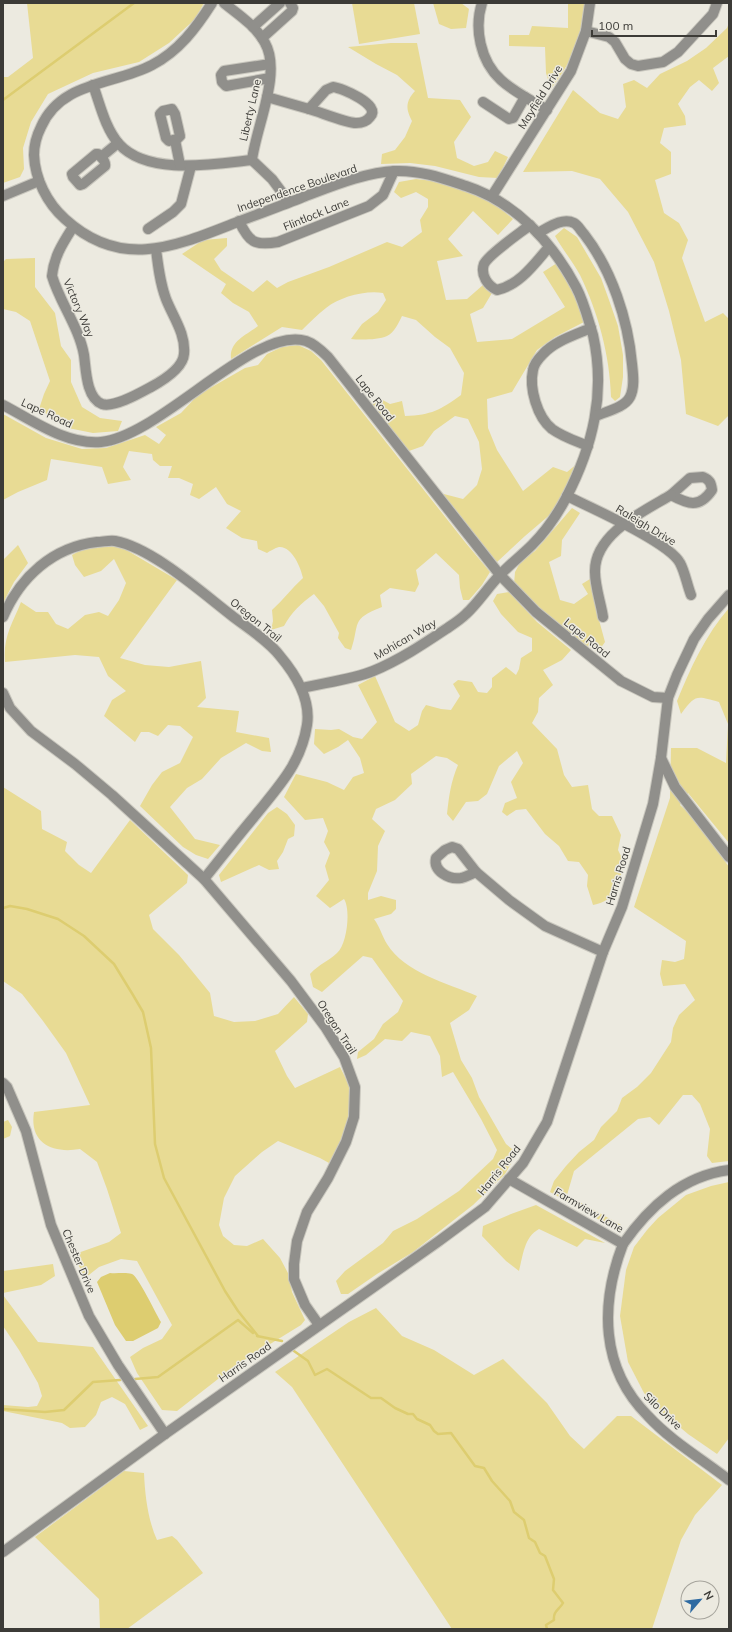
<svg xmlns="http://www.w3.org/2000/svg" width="732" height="1632" font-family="Mulish,sans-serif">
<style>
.green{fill:#e8db94}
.water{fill:#ddcd70}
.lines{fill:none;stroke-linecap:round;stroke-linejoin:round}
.stream{stroke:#ddcd70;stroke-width:2.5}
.minor-casing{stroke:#c9c7be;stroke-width:12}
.minor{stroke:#908f8b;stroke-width:10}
.labels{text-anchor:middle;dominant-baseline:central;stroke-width:3;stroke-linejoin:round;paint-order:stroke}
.street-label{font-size:11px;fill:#3c3b37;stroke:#eceae0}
</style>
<rect width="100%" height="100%" fill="#eceae0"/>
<g class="green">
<polygon points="27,3 204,3 195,19 169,43 139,62 93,73 48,94 31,122 23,148 24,169 20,177 3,183 3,77 8,77 33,58"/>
<polygon points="352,3 414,3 420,34 359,44"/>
<polygon points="433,3 461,3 469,9 466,28 451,29 439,24"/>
<path d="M568,3H585C584,37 571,62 551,89L546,73L545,47L509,46V35H529L532,26L568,28Z"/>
<polygon points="729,23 729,56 713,68 719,83 712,91 699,80 690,87 678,104 685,116 686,125 664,128 660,143 671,152 671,174 655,180 664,213 679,223 688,240 682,258 705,322 723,313 729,319 729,415 718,426 686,414 681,360 669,311 654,262 628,212 600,179 572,171 523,172 573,90 600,113 618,119 626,107 623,84 634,80 647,88 660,74 687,61 706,48 727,28"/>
<path d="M391,43H417L428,98L460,100L471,117L454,142L457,158L474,166L488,162L495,151L508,157L498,178L479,177L435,166L410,163L381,164L382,154L395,150L405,137L412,121C406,109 405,102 415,91L397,75L376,64L348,47Z"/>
<path d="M416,179L433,181L456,187L495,204L513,219L498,235L473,211L448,239L463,256L437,261L446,300L467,299L483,285L492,293L483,308L470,314L477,342L512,339L565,307L543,272L557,263L572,288L584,322L555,337L537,350L512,392L487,399L488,428L497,450L523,491L553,467L567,472L578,463L552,513L525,536L497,562L487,552L440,493L463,499L477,485L482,469L479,442L468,419L455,416L434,431L423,446L409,451L371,403L379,398L390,404L402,401L405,416C432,415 440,410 461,395L464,373L450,348L435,337L416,320L402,316C399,322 394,333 387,336C378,340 360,340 351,339L362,324L378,312L386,300L383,293C365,290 340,297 326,308C317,315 310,322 302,330L282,327L231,359C229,341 247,335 258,326L249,312L233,303L221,293L226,284L182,254L203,240L227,238V246L214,259L221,270L253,292L267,280L277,288L288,282L329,267L387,242L402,247L422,232L420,220L428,207V199L416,192L401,198L394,192L399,182Z"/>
<path d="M564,228L577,237L601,278L609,300L618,326L623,355V377L620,397L615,401L611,397C610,356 598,312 580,275C573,262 563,250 555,236Z"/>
<polygon points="35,258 35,287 55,313 61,346 71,360 71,382 82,407 100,418 122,421 118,431 93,433 68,428 39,409 44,394 50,381 30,321 16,312 3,309 3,262 6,259"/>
<path d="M298,345L311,351L321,360L465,542L490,572L482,585L469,600H463L460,588L459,575L436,553L416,570L419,584L415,592L390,588L380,595L382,607C350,619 360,624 351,650L345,648L338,638L339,633L324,606L314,594C301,603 291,613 284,626L271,630L273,621L272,610C283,600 292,588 303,578C301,568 292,546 279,547C275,548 270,551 267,553L258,549L257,541L242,538L226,528L241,511L227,504L216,487L199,499L190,495L193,484L179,478H168L172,466H160L153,460L152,454L129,451L123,467L131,480L108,484L102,467L51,459L47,480L18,492L3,500V414L46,438L82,449L106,448L145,435L159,444L166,435L156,427L181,413L198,395L245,368L258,365L267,354L282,347Z"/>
<path d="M572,508L580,513L562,540L561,556L549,562L560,600L574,604L588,594L582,584L590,579L596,609L605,642L598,652C565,634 540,610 514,584L515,572L521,561L535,551Z"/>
<path d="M112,544L123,548L177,580L120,658L145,665L169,667L201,661L206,698L197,707L239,711L236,732L269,738L271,752L262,751L246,743L221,758L202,779L187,788L170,807L195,839L220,845L208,859L196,855L183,847L140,806L152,785L162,772L180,763L193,737L180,726L168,725L158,736L149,732H141L135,742L104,716L112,700L126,691L108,676L99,657L75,655L5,662C3,636 12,625 21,602L36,612H48L56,624L68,629L85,615L99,612L108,616L119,600L126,583L114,559L101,571L84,577L75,565L72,555L83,549Z"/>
<polygon points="18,545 28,563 14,582 3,603 3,560"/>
<path d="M509,592L537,622L571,650L562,660L543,670L553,685L539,698L538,712L532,723L557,749L564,775L572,787L588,785L592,809L599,816H612L621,835L618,850L624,862C619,883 617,901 593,905L587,886L588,875L579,862L568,861L559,846L545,834L526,809L516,810L507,816L502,812L505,803L517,798L511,782L523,763L517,751L499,766L487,794L478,801L466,802L453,821L447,814C449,796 451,781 458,765L447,758L436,756L411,774L412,784L395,800L376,809L372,819L385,831L378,846L377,871L368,893V900L381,896L396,900V909L391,914L374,919C380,927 382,936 387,944C405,973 447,983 477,996L469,1010L450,1023L461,1060L472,1078L479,1097L506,1144L517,1153L505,1174L473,1205L413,1252L377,1274L348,1294H341L336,1281L345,1271L383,1243L393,1231L417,1219L459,1191L493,1159L497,1150L481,1119L453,1072L442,1077L440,1056L430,1036L411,1032L402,1041L385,1039L366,1055L357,1059L358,1052L374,1039L383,1024L398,1012L403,1001L372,958L363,956L322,992L313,987L310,974C319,964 329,961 337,953C347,944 351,910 344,899L330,908L316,896L329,880L325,866L330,853L324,842L328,831L323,818L305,820L284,797L296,774L327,782L344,790L353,777L364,773L360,758L348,740L338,747L324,754L314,744L315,729L331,730L339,729L353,737L362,739L377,722L358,685L375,676L395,722L409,731L418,725L422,711L426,705L441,709L451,710L460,696L453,684L458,680L472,682L478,692L487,693L492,687V678L506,667L516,675L519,669L521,658L532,651V638L518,632L501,614L493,601L497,594Z"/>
<path d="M729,608V843L688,793L680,805L695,819L729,867V1161L712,1163L707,1156L710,1129L700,1104L692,1095H683L659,1125L650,1117L638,1119L574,1171L567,1195L621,1225L619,1231L550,1192L554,1181L566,1166L579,1152L594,1140L601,1127L617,1111L622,1098L637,1087L651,1073L671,1042L673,1028L679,1015L695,1000L685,984L663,986L660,974L662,960L675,962L684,959L686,941L634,907L670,798L671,748H697L726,763L728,724L719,702C696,696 696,694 681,714L677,701C690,669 706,634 729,608Z"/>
<path d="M3,787L41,811L42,829L67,842L65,851L79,865L91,873L130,820L188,875L187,883L149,915L153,929L179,955L210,993L214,1016L234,1022L255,1021L278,1014L294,997L308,1014L307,1022L275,1051L287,1076L295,1088L340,1067L349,1085L350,1115L343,1137L329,1163L320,1158L278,1141L262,1152L235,1176L224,1198L219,1225L223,1236L234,1245L247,1246L263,1239L280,1258L289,1275L292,1292L305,1320L301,1325L236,1365L177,1411L162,1410L137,1373L130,1357L143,1348L162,1339L172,1325L137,1261L121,1259L99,1267L85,1278L78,1264L75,1254L109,1242L121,1233L107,1189L97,1162L80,1149C52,1154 29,1143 34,1112L90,1105L66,1053L43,1021L22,994L3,981Z"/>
<polygon points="277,807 287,814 295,825 294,836 288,839 283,852 277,861 279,869 269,870 259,865 221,882 219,875 268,813"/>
<polygon points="8,1120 12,1127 10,1136 3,1139 3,1122"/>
<polygon points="729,1182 729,1438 717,1454 688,1434 662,1412 644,1393 628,1362 620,1316 626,1270 634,1247 647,1230 658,1218 686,1195 711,1186"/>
<path d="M536,1205L605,1243L585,1239L577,1247L539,1229C524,1237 523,1256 519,1271L506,1261L482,1236L483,1226L511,1214Z"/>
<polygon points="53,1264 55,1276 41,1285 3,1293 3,1271"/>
<polygon points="3,1295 38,1342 93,1347 148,1426 140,1430 125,1404 112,1397 101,1402 96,1415 85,1427 70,1428 62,1423 3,1411 3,1405 28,1407 37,1406 42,1396 38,1383 19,1350 3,1326"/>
<polygon points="376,1308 402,1336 434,1350 474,1375 503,1359 547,1403 570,1436 584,1449 617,1416 631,1416 722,1485 695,1515 681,1540 652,1629 452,1629 292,1387 275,1372 349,1322"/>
<path d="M124,1471L144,1473C145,1496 148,1520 157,1540L172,1536L177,1540L203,1573L127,1629H100L99,1599L35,1537Z"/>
</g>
<path class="water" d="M110,1273C116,1274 125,1272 132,1274C138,1276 156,1314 161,1322L158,1328L133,1341H126L115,1325L97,1282L101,1277Z"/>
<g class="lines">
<g class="stream">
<polyline points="3,100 134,3"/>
<polyline points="3,908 10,906 27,909 58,919 84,936 114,964 133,995 143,1012 151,1048 155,1144 164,1178 225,1291 238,1311 258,1336"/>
<polyline points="257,1336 282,1341"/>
<path d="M294,1351L308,1361L315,1375L327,1369L371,1398H381L395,1408L408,1414H413L417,1419L430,1425L434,1431L438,1434L451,1433L475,1466L484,1468L492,1481L510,1501L514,1512L524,1520L529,1538L535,1542L540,1553L545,1556L554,1579L553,1590L563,1603C559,1610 553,1611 554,1620L546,1625L547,1629"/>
<polyline points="135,1379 158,1377 238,1320 253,1333"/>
<polyline points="3,1409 45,1412 64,1410 93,1382 120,1380"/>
</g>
<defs>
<g id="minor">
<path d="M212,3C196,28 179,51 152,65C114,85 61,81 41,127C37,135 34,145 34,155C35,179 47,203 65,219C121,270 174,247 235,223C258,214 281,206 303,197C330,187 366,172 395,171C420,170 442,178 466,186C515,202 552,242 576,287C584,302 588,319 593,335C606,393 593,446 566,498C557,515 546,531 532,545C522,555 510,564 500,575C488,587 479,602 466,614C461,619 455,623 449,627C425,643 400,660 373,671C354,679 323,683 302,688"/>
<path d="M224,3C239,15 256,26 265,43C282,73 256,127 252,160L272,179L289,202"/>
<path d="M482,3C474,28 480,61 501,80C514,92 531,100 547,110"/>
<polyline points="253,27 280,3"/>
<polyline points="586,31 609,37 615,42 625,59 631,64 638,66 663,62 678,52 713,14 717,3"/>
<polyline points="262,38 292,11 293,8 290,3"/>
<polyline points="270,78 226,86 222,82 221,75 224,71 270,64"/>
<path d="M93,85C100,104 105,128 119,144C148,176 214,164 252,160"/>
<path d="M333,87C342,88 382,105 370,117C367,121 361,123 356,123C346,123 320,112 309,109L326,90Z"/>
<polyline points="267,97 309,109"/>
<polyline points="483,102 509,119 513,118 525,97"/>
<polygon points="172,109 175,114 180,136 177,139 169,141 166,138 160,114 163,111"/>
<polyline points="175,140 180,165"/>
<path d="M96,154H98C101,156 106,162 105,166L83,184L80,185L73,177L72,174Z"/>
<polyline points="101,157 118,143"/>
<polyline points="3,196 39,181"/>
<polyline points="492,196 571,71 586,31 590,3"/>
<path d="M239,221C249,242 254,246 278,242L369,206L383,195L394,171"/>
<path d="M530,225C520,233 489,254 484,264C480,275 488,286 497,290C520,285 535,263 549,247"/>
<path d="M73,227C63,243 54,256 52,276C60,303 79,327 84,355C86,369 86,398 102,404C114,408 140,393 151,387C162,381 183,368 184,354C186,334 173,317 166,299C160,283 158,266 156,249"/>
<polyline points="148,229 173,212 181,204 191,166"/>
<path d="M538,233C548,228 562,217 574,223C578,225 581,231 584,234C612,270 628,320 632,364C633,374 635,387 630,397C624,408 607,411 596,416"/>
<path d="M3,405C32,420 66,445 101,442C161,436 254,325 306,341C315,344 322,351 328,357L500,575L536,612L621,681L653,697L668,698"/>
<path d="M588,446C576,441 563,437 552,429C537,417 529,388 533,370C534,364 538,359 543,354C555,341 575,335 591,328"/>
<path d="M703,477C710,480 711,483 712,490C699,509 688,504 671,495L690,478Z"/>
<path d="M567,496C591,508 669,542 680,563C685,572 687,585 691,595"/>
<path d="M3,617C20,577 53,547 97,542C102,542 110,540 115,541C152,548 200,591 231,615C246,627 268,640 280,656C296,675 311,699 307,725C301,764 278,787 254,817C237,837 221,858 204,879"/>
<path d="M603,617C601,603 595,587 595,572C594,534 644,511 671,495"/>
<polyline points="3,693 10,708 31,731 75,764 112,795 204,879 291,981 326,1028 344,1057 355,1087 354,1117 346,1142 328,1178 307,1212 297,1241 294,1264 294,1279 305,1305 319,1325"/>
<polyline points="661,758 675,787 729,857"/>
<path d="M452,847L458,849L476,872C471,874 466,877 461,878C449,880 433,871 436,858L445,850Z"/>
<polyline points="476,872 509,900 545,926 603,952"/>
<polyline points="3,1083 7,1087 26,1131 51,1225 89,1316 118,1365 165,1434"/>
<path d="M509,1179L623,1244C649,1207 682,1176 729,1170"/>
<path d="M623,1244C600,1304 600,1368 648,1416C671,1441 702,1459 729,1480"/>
<polyline points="3,1552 165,1434 439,1241 485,1207 523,1163 547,1122 603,952 622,907 653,804 661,758 668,698 677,675 694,639 708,619 729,595"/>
</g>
</defs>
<use href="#minor" class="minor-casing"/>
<use href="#minor" class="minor"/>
</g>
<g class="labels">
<g class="street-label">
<text transform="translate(540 97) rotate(-58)">Mayfield Drive</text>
<text transform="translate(250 110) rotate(-77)">Liberty Lane</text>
<text transform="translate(297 188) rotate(-19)">Independence Boulevard</text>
<text transform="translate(316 214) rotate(-22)">Flintlock Lane</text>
<text transform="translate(79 308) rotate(67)">Victory Way</text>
<text transform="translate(375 398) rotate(52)">Lape Road</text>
<text transform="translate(47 413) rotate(25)">Lape Road</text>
<text transform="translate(646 525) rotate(31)">Raleigh Drive</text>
<text transform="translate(256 620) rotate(39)">Oregon Trail</text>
<text transform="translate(587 638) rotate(39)">Lape Road</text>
<text transform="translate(405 639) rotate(-30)">Mohican Way</text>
<text transform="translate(618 876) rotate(-73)">Harris Road</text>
<text transform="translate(337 1027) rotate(57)">Oregon Trail</text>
<text transform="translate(499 1170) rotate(-51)">Harris Road</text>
<text transform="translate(589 1210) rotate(30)">Farmview Lane</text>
<text transform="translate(79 1261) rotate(67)">Chester Drive</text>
<text transform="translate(245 1362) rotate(-35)">Harris Road</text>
<text transform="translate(663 1411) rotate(44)">Silo Drive</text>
</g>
</g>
<rect width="732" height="1632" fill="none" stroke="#3c3b37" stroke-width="8"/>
<g transform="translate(700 1600) rotate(62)"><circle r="19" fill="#eceae0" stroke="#a6a49c"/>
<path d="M0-3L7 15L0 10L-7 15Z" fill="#2e6aa1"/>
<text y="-6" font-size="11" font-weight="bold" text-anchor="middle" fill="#3c3b37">N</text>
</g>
<path d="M592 30v6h124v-6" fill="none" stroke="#3c3b37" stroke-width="2"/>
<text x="598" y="30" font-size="12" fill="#3c3b37" stroke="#eceae0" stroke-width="3" paint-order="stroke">100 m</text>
</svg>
